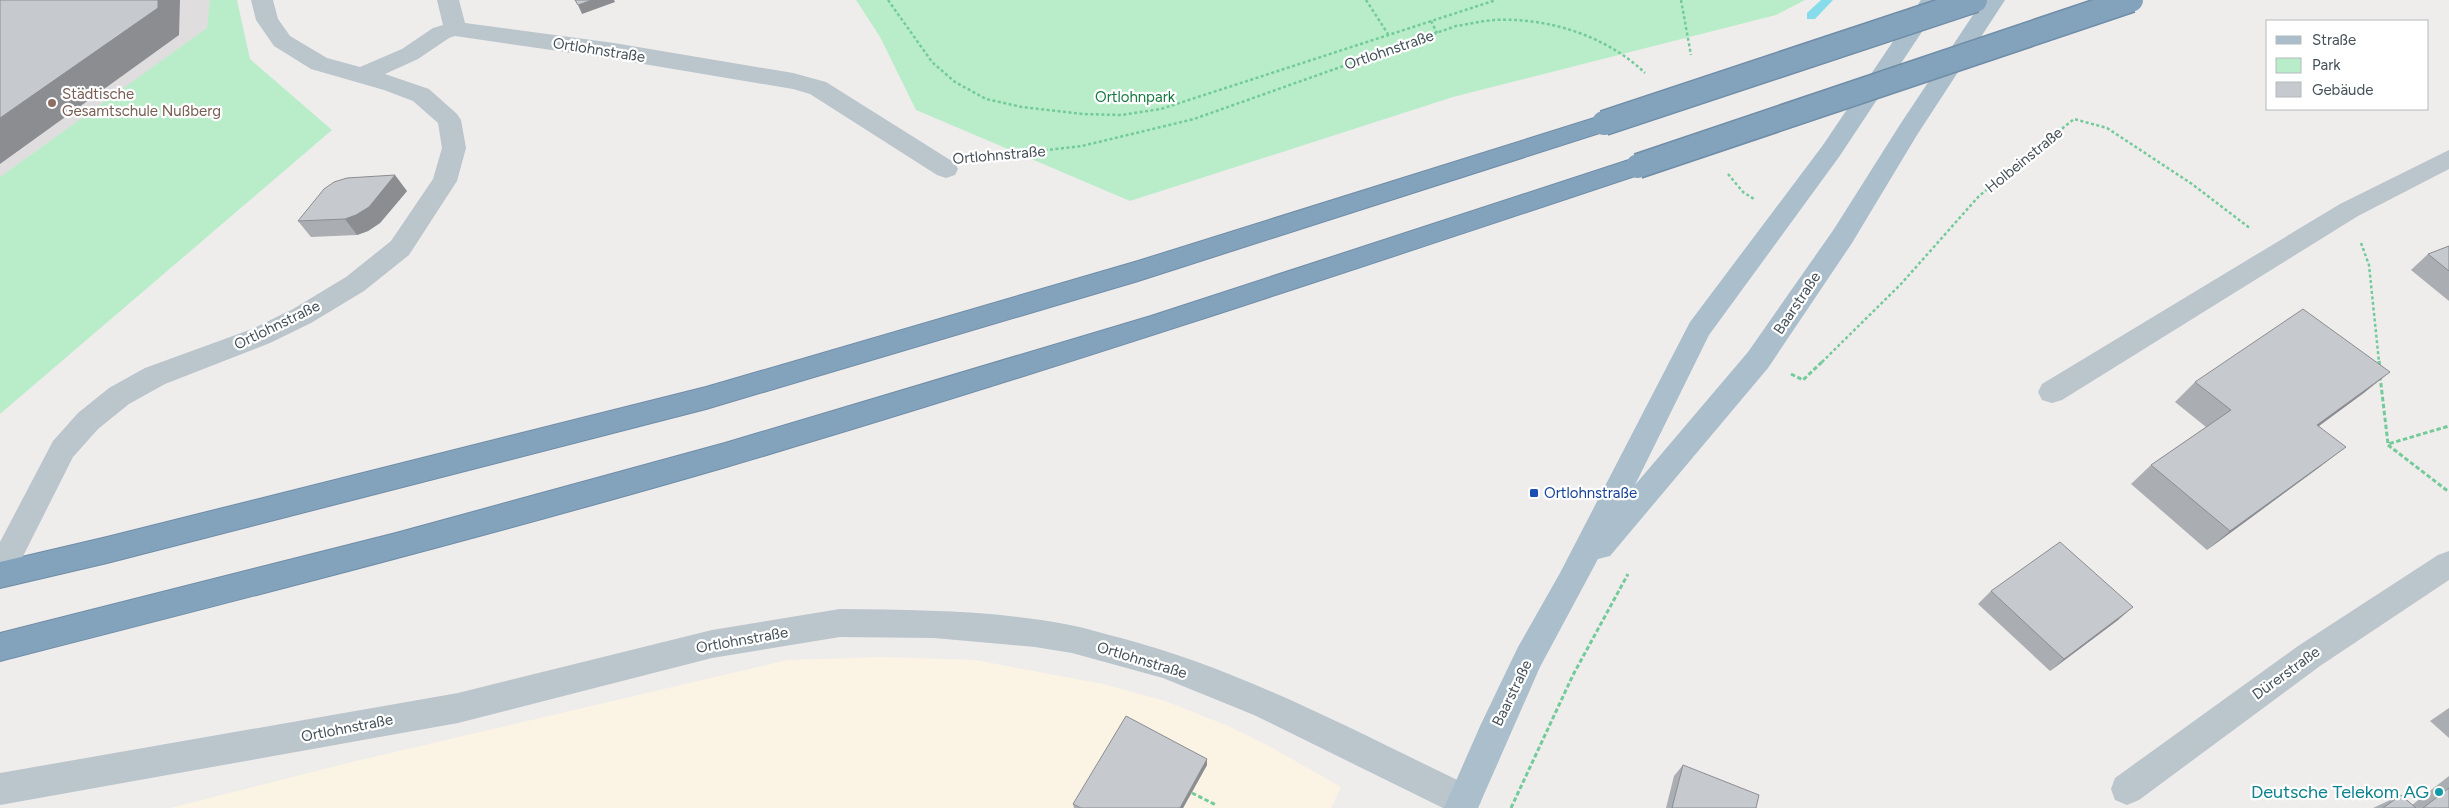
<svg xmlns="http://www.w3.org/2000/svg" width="2449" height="808" font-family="Figtree,sans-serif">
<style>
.commercial{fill:#fbf3e4}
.education{fill:#e0ddde}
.green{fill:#b9edca}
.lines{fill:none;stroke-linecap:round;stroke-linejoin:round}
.stream{fill:#86dcea;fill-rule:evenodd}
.highway-casing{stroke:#6f8da7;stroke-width:2}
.path-far1{stroke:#72cb99;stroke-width:2.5;stroke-dasharray:3 2.5;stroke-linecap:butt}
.path{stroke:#72cb99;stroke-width:3;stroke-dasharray:4.5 2.5;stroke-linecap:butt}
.minor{fill:#bac5cc;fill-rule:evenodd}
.major{fill:#abbecb;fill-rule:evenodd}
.highway{fill:#83a2bb;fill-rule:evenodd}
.highway-bridge-casing{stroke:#6f8da7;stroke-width:27;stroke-linecap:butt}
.highway-bridge{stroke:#83a2bb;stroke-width:24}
.wall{fill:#aaaeb2}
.shaded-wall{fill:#8b8d91}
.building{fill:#c6cacf;stroke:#8b8d91}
.education-dot{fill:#8d6e63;stroke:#fff;stroke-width:2}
.transit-dot{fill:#1a4fb4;stroke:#fff;stroke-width:2}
.culture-dot{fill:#0f9aa8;stroke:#fff;stroke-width:2}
.labels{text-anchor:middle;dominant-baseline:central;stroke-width:4.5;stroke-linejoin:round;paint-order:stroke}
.street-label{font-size:15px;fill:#455159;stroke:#fff}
.education-label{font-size:15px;fill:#785e54;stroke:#fff;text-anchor:start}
.park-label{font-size:15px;fill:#177942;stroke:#fff}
.transit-label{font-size:15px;fill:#164399;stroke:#fff;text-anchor:start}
.near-culture-label{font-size:18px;fill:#0d838f;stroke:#fff;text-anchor:end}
</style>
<rect width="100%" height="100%" fill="#efecec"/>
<polygon class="commercial" points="882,657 975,660 1103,684 1165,701 1228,726 1267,745 1341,787 1331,808 170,808 356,761 788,660"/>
<polygon class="education" points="0,0 210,0 208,28 0,177"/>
<g class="green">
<polygon points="210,0 237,0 250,59 332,130 0,414 0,177 207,28"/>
<polygon points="856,0 1805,0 1776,15 1453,97 1130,201 916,110 880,37"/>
</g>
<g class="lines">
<polygon class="stream" points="1821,0 1833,0 1815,19 1807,19 1807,13"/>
<defs>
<g id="highway">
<polygon points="1604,115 1612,117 1616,123 1612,129 1138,281 706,409 107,563 0,588 0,562 107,537 706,387 1138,261"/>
<path d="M1638,157L1647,160L1650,166L1647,172C1341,274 1035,376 726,467C485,537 242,599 0,661V633L396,533L725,443L1151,316Z"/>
</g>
</defs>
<use href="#highway" class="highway-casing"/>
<g class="path-far1">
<polyline points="888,0 932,62 955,82 986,99 1022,107 1083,114 1121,115 1161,109 1496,0"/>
<polyline points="1366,0 1388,34"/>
<polyline points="1681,0 1691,55"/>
<polyline points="1431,21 1437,33"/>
<path d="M979,158L1082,146L1194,119L1456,26C1469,24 1481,21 1494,20C1547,17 1607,36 1645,73"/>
<polyline points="1728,174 1743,192 1754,199"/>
<polyline points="2361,243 2369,265 2379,362"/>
<polyline points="1822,362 1901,284 1979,196 2074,119 2107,128 2192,184 2251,229"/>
</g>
<g class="path">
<polyline points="2379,361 2380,368"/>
<polyline points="1791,374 1803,380 1823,361"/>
<polyline points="2380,376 2388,444 2449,426"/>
<polyline points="2388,445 2449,492"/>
<polyline points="1192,793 1216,805"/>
<polyline points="1511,808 1573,675 1628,574"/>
</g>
<g class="minor">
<polygon points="251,0 273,0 278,19 290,36 327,58 360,67 402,49 433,28 443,25 437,0 459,0 465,23 614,43 793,73 826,82 955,163 958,169 955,175 946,178 937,175 810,94 793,89 614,59 455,36 449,38 418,59 385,74 429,89 457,114 461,120 466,148 457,181 409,255 364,291 311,323 270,343 165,384 129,404 98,429 73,457 11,580 0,584 0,542 53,441 78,413 109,388 145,368 252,329 293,309 346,277 391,241 433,179 442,148 438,123 413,101 384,90 311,69 274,46 256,20"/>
<polygon points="2449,150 2449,169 2358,216 2062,400 2052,403 2042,400 2038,392 2042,384 2340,204"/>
<polygon points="2449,551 2449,580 2320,666 2139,800 2127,805 2115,800 2111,789 2115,778 2298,646 2438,555"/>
<path d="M840,609C917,610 994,610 1070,625C1087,628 1104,634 1121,638C1246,671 1360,734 1476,789L1481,801L1478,808H1443L1254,715L1163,678L1072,653L1035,647L934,638L840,637L712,658L458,723L0,805V773L458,693L712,630Z"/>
</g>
<polygon class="major" points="1921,0 1943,0 1839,157 1709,335 1635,485 1748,352 1834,229 1901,123 1983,0 2005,0 1917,135 1852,243 1768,368 1610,556 1598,559 1540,667 1478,808 1444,808 1481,724 1518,647 1560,573 1690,322 1823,145"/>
<use href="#highway" class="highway"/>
<defs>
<g id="highway-bridge">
<polyline points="1604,123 1975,0"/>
<polyline points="1638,166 2131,0"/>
</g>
</defs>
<use href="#highway-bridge" class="highway-bridge-casing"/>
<use href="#highway-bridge" class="highway-bridge"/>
</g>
<g class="wall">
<polygon points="407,191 380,223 368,231 357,235 311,237 298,221"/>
<polygon points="2449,246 2449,301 2411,270 2428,254"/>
<polygon points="2195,382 2365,392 2319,426 2321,466 2207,550 2131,484 2151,465 2206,427 2175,402"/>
<polygon points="1991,591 2118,620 2050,671 1978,604"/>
<polygon points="2449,708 2449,738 2430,721"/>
<polygon points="1207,765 1183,808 1074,808 1073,804"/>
<polygon points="1683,765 1756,808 1666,808 1674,776"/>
<polygon points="2449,776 2449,808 2373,808 2401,795 2412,805"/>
</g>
<g class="shaded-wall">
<polygon points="158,0 180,0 179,35 0,164 0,118"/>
<polygon points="592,0 614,0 615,2 582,14 578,5"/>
<polygon points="395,175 407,191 380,223 368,231 357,235 345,219"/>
<polygon points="2390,372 2365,392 2293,445 2317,425"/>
<polygon points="2346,447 2321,466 2207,550 2230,531"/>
<polygon points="2133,607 2118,620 2050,671 2064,659"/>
<polygon points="1207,759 1207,765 1183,808 1180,808"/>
</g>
<g class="building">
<polygon points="0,0 158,0 158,8 0,118"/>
<polygon points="575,0 592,0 578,5"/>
<polygon points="395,175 369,207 356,215 345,219 298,221 324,189 334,182 347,178"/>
<polygon points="2449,246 2449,271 2428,254"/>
<polygon points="2303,309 2390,372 2317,425 2346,447 2230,531 2151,465 2231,410 2195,382"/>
<polygon points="2060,542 2133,607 2064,659 1991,591"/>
<polygon points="1126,716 1207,759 1180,808 1081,808 1073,804"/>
<polygon points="1683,765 1759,795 1756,808 1672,808"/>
<polygon points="2449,788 2449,808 2423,808"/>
<polygon points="2401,795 2416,808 2383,808"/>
</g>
<circle class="education-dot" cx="52" cy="103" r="5"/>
<rect class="transit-dot" x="1529" y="488" width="10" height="10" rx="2.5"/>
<circle class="culture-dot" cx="2439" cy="792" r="5"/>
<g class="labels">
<g class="street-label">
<text transform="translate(599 50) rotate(9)">Ortlohnstraße</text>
<text transform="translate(1389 50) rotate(-19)">Ortlohnstraße</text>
<text transform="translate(999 155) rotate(-5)">Ortlohnstraße</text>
<text transform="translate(2024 160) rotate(-39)">Holbeinstraße</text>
<text transform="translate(1797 303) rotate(-56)">Baarstraße</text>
<text transform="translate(277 325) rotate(-26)">Ortlohnstraße</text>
<text transform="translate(742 640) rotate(-10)">Ortlohnstraße</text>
<text transform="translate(1142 660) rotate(17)">Ortlohnstraße</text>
<text transform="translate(2286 673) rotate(-36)">Dürerstraße</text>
<text transform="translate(1512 693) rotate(-64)">Baarstraße</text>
<text transform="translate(347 728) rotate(-11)">Ortlohnstraße</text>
</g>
<g class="education-label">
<text x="62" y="94">Städtische<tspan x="62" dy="17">Gesamtschule Nußberg</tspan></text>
</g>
<g class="park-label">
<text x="1135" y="97">Ortlohnpark</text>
</g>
<g class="transit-label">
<text x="1544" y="493">Ortlohnstraße</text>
</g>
<g class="near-culture-label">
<text x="2429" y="792">Deutsche Telekom AG</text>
</g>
</g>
<rect x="2266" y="20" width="162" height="90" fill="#ffffff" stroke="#b5b9bd"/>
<rect x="2276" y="36" width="25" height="8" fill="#abbecb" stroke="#b5b9bd"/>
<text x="2312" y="45" font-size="15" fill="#455159">Straße</text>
<rect x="2276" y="58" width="25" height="15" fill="#b9edca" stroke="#b5b9bd"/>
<text x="2312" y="70" font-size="15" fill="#455159">Park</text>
<rect x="2276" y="82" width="25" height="15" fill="#c6cacf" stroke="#b5b9bd"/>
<text x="2312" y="95" font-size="15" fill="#455159">Gebäude</text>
</svg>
